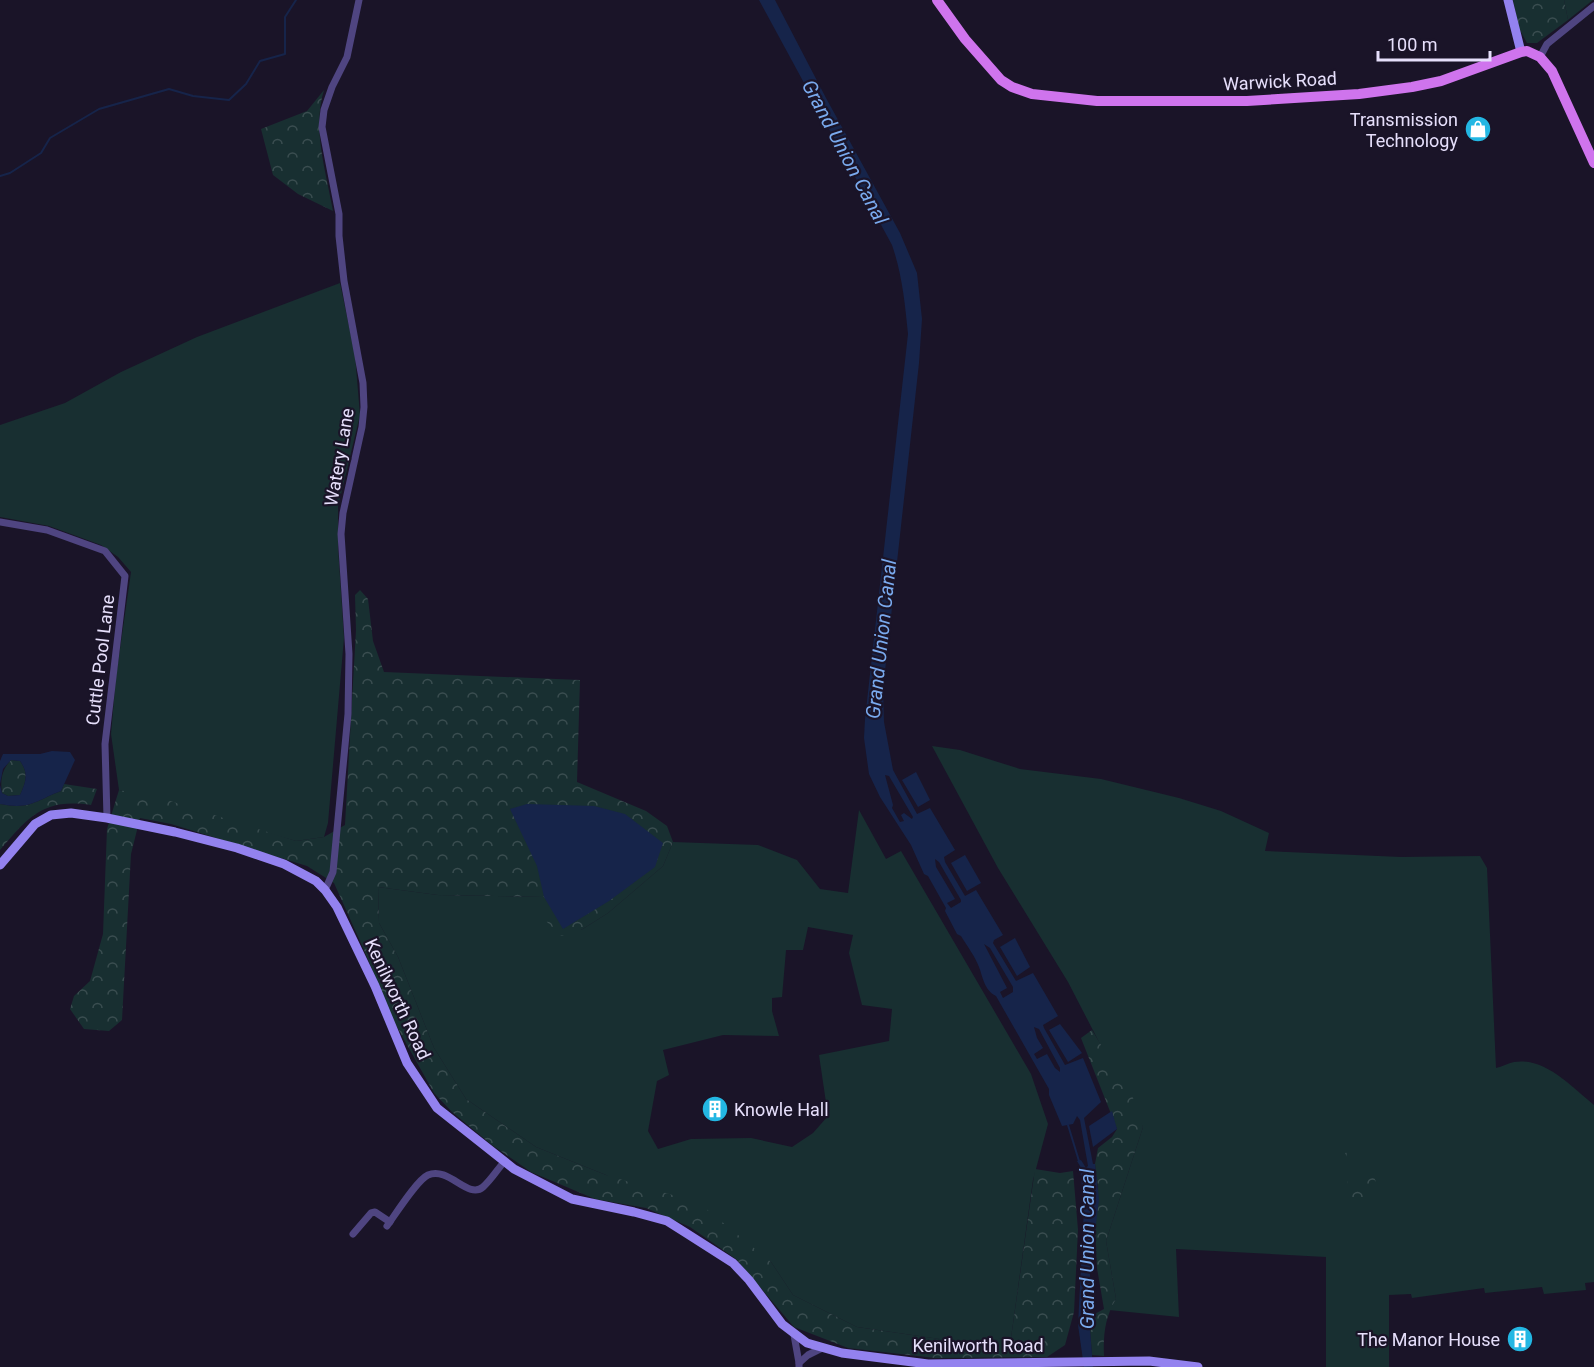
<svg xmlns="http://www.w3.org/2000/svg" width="1594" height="1367" font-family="Roboto,sans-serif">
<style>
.green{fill:#182f31;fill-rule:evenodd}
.forest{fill:url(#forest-crowns)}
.water{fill:#16244a;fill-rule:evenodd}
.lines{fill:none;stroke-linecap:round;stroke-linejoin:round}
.stream{stroke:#16244a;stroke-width:2}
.street{stroke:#4f4581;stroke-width:7}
.secondary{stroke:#9382ef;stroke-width:9}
.primary{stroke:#cf74ed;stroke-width:10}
.labels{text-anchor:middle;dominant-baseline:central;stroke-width:4.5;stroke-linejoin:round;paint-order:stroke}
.street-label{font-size:18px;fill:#e6dffb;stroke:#1a1428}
.poi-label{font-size:18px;fill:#e6dffb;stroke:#1a1428;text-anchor:end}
.water-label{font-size:20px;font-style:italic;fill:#7aaaee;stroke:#1a1428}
</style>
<defs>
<pattern id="forest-crowns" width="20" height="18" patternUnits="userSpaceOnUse" patternTransform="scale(1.5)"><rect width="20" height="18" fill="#182f31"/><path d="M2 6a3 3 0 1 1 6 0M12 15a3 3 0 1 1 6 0" fill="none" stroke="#3a4d50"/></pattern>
</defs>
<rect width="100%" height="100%" fill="#1a1428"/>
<g class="green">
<polygon points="1564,0 1593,0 1568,20"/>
<polygon points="340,283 355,355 360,415 338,507 338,547 344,638 328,823 324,837 296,841 119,790 111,734 116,677 131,572 118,557 101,545 49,526 0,517 0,425 65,403 121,372 197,337"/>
<path d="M932,746L960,750L1020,769L1101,779L1179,798L1221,811L1269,833L1265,851L1401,857L1480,856L1487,868L1496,1068C1502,1067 1508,1063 1514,1062C1545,1057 1572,1087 1594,1105V1282L1585,1283L1586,1290L1544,1294L1542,1287L1485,1293L1484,1288L1412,1298L1411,1294L1389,1295V1367H1326V1257L1176,1249L1179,1317L1109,1310L1116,1299L1106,1241L1143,1127L1068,982L998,868Z"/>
<path d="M859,810L886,859L901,851L1031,1074L1048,1124L1033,1180L1011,1338L960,1342L857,1327L793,1295L771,1262L606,1175L536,1147L466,1099L434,1048L398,957L379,923L378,887L438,895L544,897L581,930L608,913L663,866L673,842L758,845L797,860L820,889L848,893ZM808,927L853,935L849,953L862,1005L892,1009L889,1041L819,1055L828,1116L813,1133L792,1147L751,1138L691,1139L658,1149L648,1131L657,1081L669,1075L663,1050L723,1035L779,1036L772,1011V998L782,997L786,950H803Z"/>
</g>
<g class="forest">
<polygon points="1513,0 1564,0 1568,20 1537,43 1527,43 1519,28"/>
<path d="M324,90C312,129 326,171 333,211L298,194L273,175L261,129L307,111Z"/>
<polygon points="360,590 368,599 373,641 384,672 580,680 577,782 646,811 667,826 673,842 663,866 608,913 581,930 561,936 545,920 544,897 438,895 378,887 379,923 398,957 434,1048 466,1099 536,1147 606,1175 699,1203 771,1262 793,1295 857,1327 960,1342 1011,1338 1035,1169 1060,1173 1073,1171 1078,1230 1074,1312 1065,1345 1047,1357 935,1358 848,1348 794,1327 736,1259 690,1227 646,1208 595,1199 531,1172 492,1145 452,1112 434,1093 392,1018 364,950 334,883 307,866 171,824 140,818 131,854 122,1020 109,1031 84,1029 70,1009 74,996 90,981 103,934 107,829 119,790 167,800 296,841 324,837 345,825 356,630 355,595"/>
<path d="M11,760L20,761C29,773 26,782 20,795L8,796L2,793C0,779 2,770 11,760Z"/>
<path d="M64,784L97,789L91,805C44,798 29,816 0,850V804C30,810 35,801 61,791Z"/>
<path d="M1092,1030L1133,1098L1143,1127L1106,1241L1116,1299C1105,1317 1103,1335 1104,1356L1092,1355L1089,1317L1104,1309L1097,1268L1095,1231L1098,1188L1095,1164L1098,1148L1112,1137L1117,1129L1081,1038Z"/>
<path d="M1361,1143L1376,1182L1374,1200L1351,1201L1346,1173L1363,1171L1366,1168C1366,1160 1364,1153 1358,1148H1351L1347,1153L1345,1161H1342C1346,1150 1350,1145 1361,1143Z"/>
</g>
<g class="water">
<path d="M759,0H775L826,98L900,233L917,273L922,319L919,363L883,689L884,722L893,770L917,814L930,808L955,850L944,857L945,862L965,896L976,890L1003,935L994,940L993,943L1016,981L1033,973L1058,1016L1043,1025L1044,1028L1065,1065L1083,1058L1101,1102L1084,1118L1093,1164H1095L1099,1199L1090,1275L1089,1317L1093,1367H1084L1078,1325L1084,1209L1080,1166L1077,1161L1081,1160L1086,1168L1088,1166L1080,1120L1077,1116L1073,1124L1062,1126L1049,1095V1089L996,996C984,990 983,977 979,967C975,956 967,946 961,936L957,934L945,911L946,908L928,876L924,874L911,845L880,797L869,774L864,738L865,719L908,334C905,303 902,274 892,245ZM885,775L889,776L913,817L912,819L904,813L901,815L904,821L900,822L892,808L893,805ZM935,859L939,862L961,900V902L951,908L947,903L955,899L936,867ZM984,944L990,948L1013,987V992L1003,998L1000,992L1007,988ZM1034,1027L1039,1029L1060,1068V1072L1055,1068L1047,1054L1037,1059L1034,1054L1043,1048L1037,1038Z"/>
<path d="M52,751L70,752L75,760L61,791C35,801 30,810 0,804V785L2,793L8,796L20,795C26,782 29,773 20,761L11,760L3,769L0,784V761L3,754H40Z"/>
<polygon points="916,772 930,800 918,807 902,780"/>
<polygon points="527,804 594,806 625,814 663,843 655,867 609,901 563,929 544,897 537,866 510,809"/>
<polygon points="965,855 981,883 967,891 951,863"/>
<polygon points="1015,938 1030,967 1017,976 1000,947"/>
<polygon points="1060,1024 1082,1053 1068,1062 1049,1030"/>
<polygon points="1112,1111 1117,1129 1093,1147 1089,1126"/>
</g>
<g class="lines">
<g class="stream">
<polyline points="0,176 10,173 41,153 50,138 99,109 169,89 193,96 229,100 246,84 260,61 285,54 285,17 296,0"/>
<polyline points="1068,1125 1079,1161"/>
</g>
<g class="street">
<polyline points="1540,57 1547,44 1594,6"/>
<polyline points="0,522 47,530 105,551 125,576 105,744 107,818"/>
<polyline points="325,890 333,872 348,714 349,654 341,534 343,513 362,427 364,407 363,383 344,281 339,236 339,214 322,127 324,110 332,87 347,57 359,0"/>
<path d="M387,1226C395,1215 417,1180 428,1175C449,1166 468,1200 483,1187C491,1180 497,1170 504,1162"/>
<polyline points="353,1234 371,1213 375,1212 390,1222"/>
<polyline points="794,1335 799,1363"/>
<polyline points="799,1367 799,1363 808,1355 822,1348"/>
</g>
<g class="secondary">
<polyline points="1508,0 1521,52"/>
<polyline points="0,865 35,824 51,815 71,813 107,818 175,832 237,848 284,864 316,881 325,890 337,907 375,986 407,1063 437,1108 514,1169 572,1199 634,1212 667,1221 686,1233 733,1263 749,1280 782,1324 807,1343 842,1353 928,1364 1149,1361 1198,1367"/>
</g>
<polyline class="primary" points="937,0 965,39 1001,80 1012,87 1032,94 1097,101 1247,101 1359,94 1412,87 1441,81 1521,52 1527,51 1540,57 1552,71 1594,163"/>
</g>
<defs>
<symbol id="shop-disc" viewBox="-11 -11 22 22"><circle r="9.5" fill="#23b7e3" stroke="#1a1428"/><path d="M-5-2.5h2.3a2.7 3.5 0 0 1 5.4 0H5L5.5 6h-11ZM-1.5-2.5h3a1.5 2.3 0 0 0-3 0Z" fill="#fff"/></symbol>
<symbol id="building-disc" viewBox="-11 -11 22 22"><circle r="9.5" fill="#23b7e3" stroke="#1a1428"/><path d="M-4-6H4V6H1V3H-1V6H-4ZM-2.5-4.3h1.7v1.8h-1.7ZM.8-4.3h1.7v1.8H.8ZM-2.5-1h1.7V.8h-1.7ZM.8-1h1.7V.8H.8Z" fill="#fff"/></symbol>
</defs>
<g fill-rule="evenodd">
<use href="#shop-disc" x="1463" y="114" width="30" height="30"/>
<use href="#building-disc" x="700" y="1094" width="30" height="30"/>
<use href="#building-disc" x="1505" y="1324" width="30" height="30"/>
</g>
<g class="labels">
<g class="street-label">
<text transform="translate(1280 81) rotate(-3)">Warwick Road</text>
<text transform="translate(339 457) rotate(-80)">Watery Lane</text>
<text transform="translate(100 660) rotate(-83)">Cuttle Pool Lane</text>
<text transform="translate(398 999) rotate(65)">Kenilworth Road</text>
<text x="978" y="1345">Kenilworth Road</text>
</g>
<g class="poi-label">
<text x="1458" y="119">Transmission<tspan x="1458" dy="21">Technology</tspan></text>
<text x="734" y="1109" text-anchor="start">Knowle Hall</text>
<text x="1500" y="1339">The Manor House</text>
</g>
<g class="water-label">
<text transform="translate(845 152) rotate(62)">Grand Union Canal</text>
<text transform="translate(881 639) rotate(-84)">Grand Union Canal</text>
<text transform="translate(1087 1249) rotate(-90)">Grand Union Canal</text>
</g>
</g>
<path d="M1378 51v9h112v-9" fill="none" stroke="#e6dffb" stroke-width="3"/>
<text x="1387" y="51" font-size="18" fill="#e6dffb" stroke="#1a1428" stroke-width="4.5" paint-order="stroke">100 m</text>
</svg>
